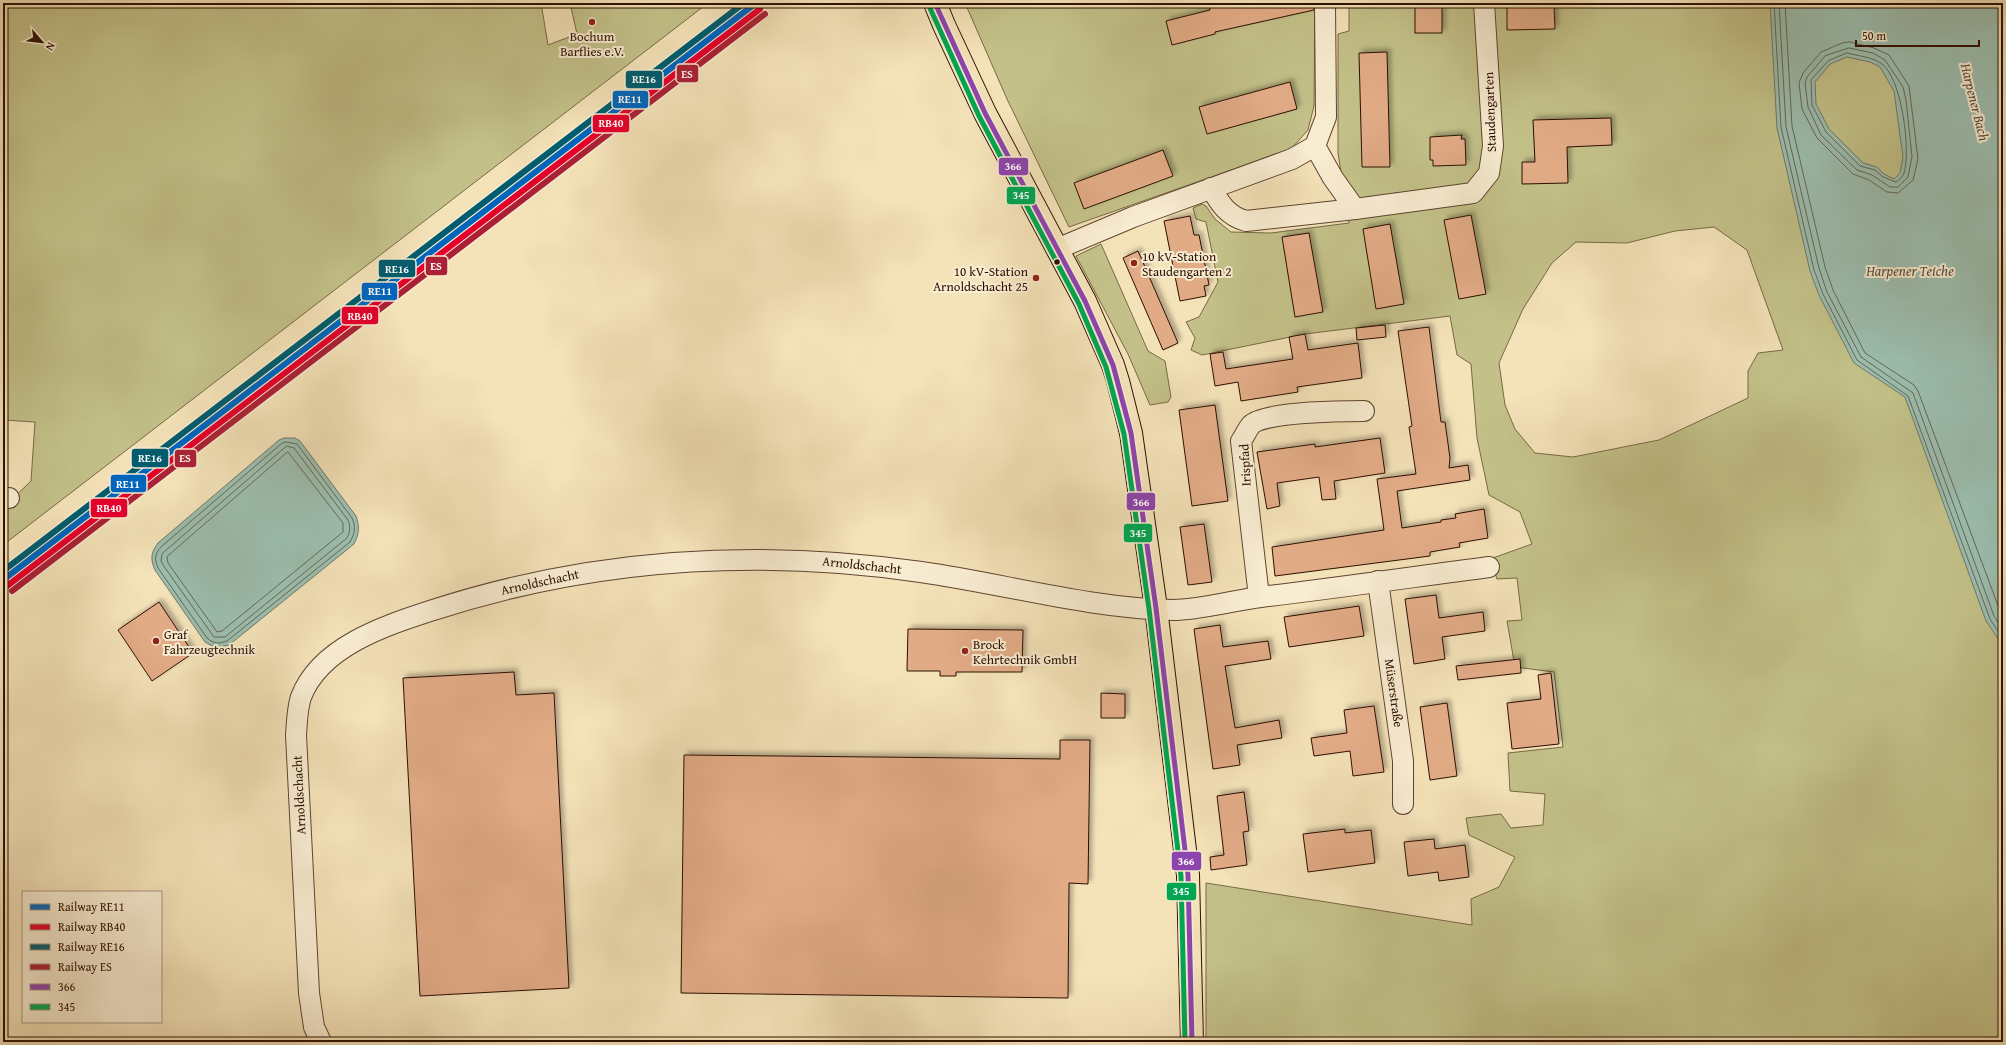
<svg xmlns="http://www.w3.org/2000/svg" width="2006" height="1045" font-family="'Gentium Book Plus',serif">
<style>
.green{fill:#c3c189;stroke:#786845;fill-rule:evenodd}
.water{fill:#9cbeaf;stroke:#707869;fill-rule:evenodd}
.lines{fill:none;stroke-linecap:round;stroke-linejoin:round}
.shore{stroke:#646758;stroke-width:1}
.building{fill:#e1ab86;stroke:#2d1001;filter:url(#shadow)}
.minor-casing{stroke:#5f442f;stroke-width:22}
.major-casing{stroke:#2d1001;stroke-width:24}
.minor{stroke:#f8ecd1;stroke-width:20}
.major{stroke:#f4e2b8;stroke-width:22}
.bus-1-casing{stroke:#f8ecd1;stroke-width:8}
.bus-2-casing{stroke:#f8ecd1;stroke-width:8}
.bus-1{stroke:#8e44ad;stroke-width:5}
.bus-2{stroke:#00a651;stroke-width:5}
.rail-1-casing{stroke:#f8ecd1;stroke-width:9}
.rail-2-casing{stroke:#f8ecd1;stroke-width:9}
.rail-3-casing{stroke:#f8ecd1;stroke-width:9}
.rail-4-casing{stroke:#f8ecd1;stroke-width:9}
.rail-1{stroke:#0065bd;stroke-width:6}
.rail-2{stroke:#e4002b;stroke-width:6}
.rail-3{stroke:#005c6e;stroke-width:6}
.rail-4{stroke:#aa2135;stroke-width:6}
.poi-dot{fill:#8f2418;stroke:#f8ecd1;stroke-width:1.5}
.bus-dot{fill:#2d1001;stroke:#f8ecd1;stroke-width:1.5}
.labels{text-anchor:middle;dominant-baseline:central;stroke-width:4;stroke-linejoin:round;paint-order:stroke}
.poi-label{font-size:13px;fill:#2d1001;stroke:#f8ecd1;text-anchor:start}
.street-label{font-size:13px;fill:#2d1001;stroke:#f8ecd1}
.water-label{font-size:14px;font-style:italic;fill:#544d3e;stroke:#f8ecd1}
.line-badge{stroke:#f8ecd1;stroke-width:1.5}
.badge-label{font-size:11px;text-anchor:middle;font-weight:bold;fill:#fff}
</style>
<defs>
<filter id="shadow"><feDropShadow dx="3.5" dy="-3.5" stdDeviation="2" flood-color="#0004"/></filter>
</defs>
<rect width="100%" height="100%" fill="#f4e2b8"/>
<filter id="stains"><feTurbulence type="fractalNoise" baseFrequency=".005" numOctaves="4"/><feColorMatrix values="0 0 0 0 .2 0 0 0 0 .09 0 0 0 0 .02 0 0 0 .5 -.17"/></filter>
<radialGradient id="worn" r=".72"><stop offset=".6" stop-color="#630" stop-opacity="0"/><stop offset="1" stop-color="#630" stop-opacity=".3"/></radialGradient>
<g class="green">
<polygon points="3,3 541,3 548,45 577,34 570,3 708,3 3,545 3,508 31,481 35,422 3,420"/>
<polygon points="965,3 1315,3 1314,106 1308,130 1291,149 1069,227 1007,99"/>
<path d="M1349,3H2003V1042H1206V883L1472,925L1471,899L1499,887L1515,857L1469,835L1466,818L1501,814L1511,828L1543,825L1545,794L1510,791L1508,753L1563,747L1554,672L1515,667L1507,621L1522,620L1517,578L1497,579L1490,559L1532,544L1520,512L1489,495L1477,438L1471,364L1457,355L1450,316L1305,334L1202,355L1191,350L1195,338L1186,322L1199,317L1218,282L1206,222L1196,219L1193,208L1202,204L1206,206L1215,219L1231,232L1271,233L1349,223L1338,153V34L1349,31ZM1714,227L1747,250L1783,350L1758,353L1748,371V398L1659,440L1573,457L1535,453L1515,429L1505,405L1499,363L1523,309L1552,263L1576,242L1627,243L1675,231Z"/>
<polygon points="1101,244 1148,351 1165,361 1171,397 1168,402 1150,405 1128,354 1076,256"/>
</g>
<g class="water">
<path d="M1770,3L2003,4V646L1986,621L1905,397L1854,363L1819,295L1810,271L1777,128ZM1847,57L1870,62L1880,67L1894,91L1903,157L1900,173L1894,179L1884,174L1877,167L1863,163L1829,129L1816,104L1815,82L1830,64Z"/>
<path d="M284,438H295L300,441L356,516C360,527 359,534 354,544L229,645L216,648L205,642L155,570C150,559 151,552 158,543L279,440Z"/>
</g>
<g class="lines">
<g class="shore">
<polyline points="1774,3 1781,127 1814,270 1823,294 1857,360 1908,396 1990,619 2003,639"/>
<polyline points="1779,3 1786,127 1819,268 1827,292 1861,357 1913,393 1994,616 2003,630"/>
<polyline points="1785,3 1792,126 1825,267 1833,290 1865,353 1914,385 1918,391 2003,619"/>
<polygon points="1850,42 1874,48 1889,55 1909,86 1918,159 1913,180 1898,193 1887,192 1869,180 1853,174 1817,138 1802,109 1799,83 1803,73 1821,52 1842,43"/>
<polygon points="1849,48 1873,53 1885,60 1903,87 1906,100 1912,157 1908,177 1898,187 1890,187 1872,175 1857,170 1821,135 1808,107 1805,83 1807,77 1825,56"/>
<path d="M1847,53C1858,56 1873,57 1882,64C1902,79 1911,151 1904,173C1903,177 1899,180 1896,182L1883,177L1875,170L1860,166L1826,132L1812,105L1811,80L1828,61Z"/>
<path d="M286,442L297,444L352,518C356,527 355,533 350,542L227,641C219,644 214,644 207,638L158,568C154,559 155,553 162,546L281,444Z"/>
<path d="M287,446L294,448L348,520C351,527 350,532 347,538L225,637H214L163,565L161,561L162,554Z"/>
<polygon points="288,452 343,523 343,532 222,631 217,632 168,563 167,557"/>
</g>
</g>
<g class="building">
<polygon points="1225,3 1314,3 1314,10 1215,32 1215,34 1172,45 1166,21 1210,10 1209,6"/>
<rect x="1415" y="3" width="27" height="30"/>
<polygon points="1527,3 1546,3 1546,5 1554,5 1555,29 1507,30 1507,6 1527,6"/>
<polygon points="1387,52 1390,167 1362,167 1359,53"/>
<polygon points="1290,82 1297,109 1207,134 1199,107"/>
<polygon points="1611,118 1612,145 1567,147 1568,183 1522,184 1522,162 1535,162 1533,120"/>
<polygon points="1462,135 1461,139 1465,139 1466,165 1433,166 1433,160 1430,160 1430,137"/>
<polygon points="1163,150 1173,176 1084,209 1074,183"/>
<polygon points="1471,215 1486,294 1459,299 1444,220"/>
<polygon points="1190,216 1194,235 1199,235 1209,285 1204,286 1206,296 1180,301 1164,221"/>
<polygon points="1390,224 1404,304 1376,309 1363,229"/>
<polygon points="1309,233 1323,312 1295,317 1282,237"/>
<polygon points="1138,251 1178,343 1163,350 1123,258"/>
<polygon points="1385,325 1386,337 1357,340 1356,328"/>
<polygon points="1429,327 1441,422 1445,422 1450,458 1449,468 1468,465 1470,480 1397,491 1402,528 1441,522 1441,520 1456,518 1455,514 1484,509 1488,538 1459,543 1460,547 1430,552 1430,556 1275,576 1272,547 1384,530 1377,479 1416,474 1409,427 1412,426 1398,331"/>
<polygon points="1305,334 1308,350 1358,343 1362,378 1297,387 1298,392 1241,401 1238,382 1215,386 1210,354 1223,352 1226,369 1293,359 1289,337"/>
<polygon points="1215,405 1228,501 1192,506 1179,410"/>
<polygon points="1380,438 1385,473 1334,481 1336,499 1322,500 1319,477 1277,483 1280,506 1267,509 1257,452 1315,444 1315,447"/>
<polygon points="1204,524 1212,582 1188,585 1180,527"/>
<polygon points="1436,595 1439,618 1483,612 1485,631 1442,637 1445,659 1414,664 1405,599"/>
<polygon points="159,602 193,653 152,681 118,630"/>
<polygon points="1359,606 1364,636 1289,647 1284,617"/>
<polygon points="1220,625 1223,647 1268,641 1271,659 1225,666 1235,728 1279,720 1282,738 1237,745 1240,765 1213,769 1194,629"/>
<polygon points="908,629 1023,630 1022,672 956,672 956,676 940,676 940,671 907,671"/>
<polygon points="1520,659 1521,673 1458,680 1456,666"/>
<polygon points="514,672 516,695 554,693 569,988 420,996 403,678"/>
<polygon points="1551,673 1559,744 1512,749 1507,703 1541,699 1538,675"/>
<polygon points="1101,693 1125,694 1125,718 1101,718"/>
<polygon points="1447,703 1457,776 1430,780 1420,707"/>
<polygon points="1374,706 1384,772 1353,776 1350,751 1314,756 1311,738 1347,733 1344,710"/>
<polygon points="1060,740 1090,740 1088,884 1069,883 1068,998 681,993 684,755 1060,759"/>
<polygon points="1244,792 1249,831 1243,832 1247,865 1211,870 1210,857 1224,855 1217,796"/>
<polygon points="1345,829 1345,833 1371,830 1375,863 1308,872 1303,834"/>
<polygon points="1434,839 1435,849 1465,845 1469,877 1439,881 1438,872 1408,876 1404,842"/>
</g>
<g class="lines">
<defs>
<g id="minor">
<polyline points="1315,146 1333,178 1355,209"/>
<path d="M1211,188C1220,204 1228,216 1246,221L1355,209L1473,193L1489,173L1493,146L1484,3"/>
<polyline points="1057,249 1133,217 1292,159 1315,146 1326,117 1325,3"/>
<polyline points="3,498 9,498"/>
<polyline points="1378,581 1403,761 1403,804"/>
<path d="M1259,597L1241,441C1244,437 1247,430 1251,425C1264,412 1342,411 1364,411"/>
<path d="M321,1042L314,1027L309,993L296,735C297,722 297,709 301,697C320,647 384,626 430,611C589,559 756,548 921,572C1005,584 1088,608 1173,610C1199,610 1235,600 1261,597C1337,588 1413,577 1489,567"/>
</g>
<polyline id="major" points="935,3 944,25 985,113 1085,301 1113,365 1118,381 1131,433 1156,608 1188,875 1192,1042"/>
</defs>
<use href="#minor" class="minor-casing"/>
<use href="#major" class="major-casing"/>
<use href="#minor" class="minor"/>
<use href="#major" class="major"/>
<defs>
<polyline id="bus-1" points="935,3 985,113 1085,301 1113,365 1131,433 1156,608 1188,875 1192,1042"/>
<polyline id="bus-2" points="929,6 979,116 1079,304 1106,367 1124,434 1149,609 1181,876 1185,1042"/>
</defs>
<use href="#bus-1" class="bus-1-casing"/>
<use href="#bus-2" class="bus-2-casing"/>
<use href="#bus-1" class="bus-1"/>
<use href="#bus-2" class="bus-2"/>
<defs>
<polyline id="rail-1" points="3,580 756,3"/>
<polyline id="rail-2" points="7,586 760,9"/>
<polyline id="rail-3" points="3,571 744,3"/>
<polyline id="rail-4" points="12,591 765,14"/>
</defs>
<use href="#rail-1" class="rail-1-casing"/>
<use href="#rail-2" class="rail-2-casing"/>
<use href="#rail-3" class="rail-3-casing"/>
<use href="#rail-4" class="rail-4-casing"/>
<use href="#rail-1" class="rail-1"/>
<use href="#rail-2" class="rail-2"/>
<use href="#rail-3" class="rail-3"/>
<use href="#rail-4" class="rail-4"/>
</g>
<g class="poi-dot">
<circle cx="592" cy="22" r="4"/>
<circle cx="1134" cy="263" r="4"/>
<circle cx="1036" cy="278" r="4"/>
<circle cx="156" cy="641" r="4"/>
<circle cx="965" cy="651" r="4"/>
</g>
<circle class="bus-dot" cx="1057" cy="262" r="3.5"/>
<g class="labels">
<g class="poi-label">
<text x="592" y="36" text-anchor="middle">Bochum<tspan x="592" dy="15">Barflies e.V.</tspan></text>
<text x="1142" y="256">10 kV-Station<tspan x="1142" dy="15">Staudengarten 2</tspan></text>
<text x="1028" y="271" text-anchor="end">10 kV-Station<tspan x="1028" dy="15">Arnoldschacht 25</tspan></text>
<text x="164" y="634">Graf<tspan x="164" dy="15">Fahrzeugtechnik</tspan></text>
<text x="973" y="644">Brock<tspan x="973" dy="15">Kehrtechnik GmbH</tspan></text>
</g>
<g class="street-label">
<text transform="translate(1490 112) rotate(-92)">Staudengarten</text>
<text transform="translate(1245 465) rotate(-93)">Irispfad</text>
<text transform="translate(862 565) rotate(6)">Arnoldschacht</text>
<text transform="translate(540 582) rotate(-12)">Arnoldschacht</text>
<text transform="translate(1394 693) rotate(82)">Müserstraße</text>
<text transform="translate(299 795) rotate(-93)">Arnoldschacht</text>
</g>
<g class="water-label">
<text transform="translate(1975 102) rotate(76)">Harpener Bach</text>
<text x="1910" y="271">Harpener Teiche</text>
</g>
</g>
<g class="line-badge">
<rect x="676" y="64" width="23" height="19" rx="4" fill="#aa2135"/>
<rect x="625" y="70" width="38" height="19" rx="4" fill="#005c6e"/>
<rect x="612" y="90" width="37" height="19" rx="4" fill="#0065bd"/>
<rect x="592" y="114" width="38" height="19" rx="4" fill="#e4002b"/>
<rect x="998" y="157" width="31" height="19" rx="4" fill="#8e44ad"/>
<rect x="1006" y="186" width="30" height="19" rx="4" fill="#00a651"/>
<rect x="425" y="256" width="23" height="20" rx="4" fill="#aa2135"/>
<rect x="378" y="259" width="38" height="19" rx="4" fill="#005c6e"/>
<rect x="361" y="282" width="37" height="19" rx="4" fill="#0065bd"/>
<rect x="341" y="306" width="38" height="19" rx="4" fill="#e4002b"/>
<rect x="131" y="448" width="38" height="20" rx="4" fill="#005c6e"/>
<rect x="174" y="449" width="23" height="19" rx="4" fill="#aa2135"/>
<rect x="110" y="474" width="37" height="19" rx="4" fill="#0065bd"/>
<rect x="1126" y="492" width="30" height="19" rx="4" fill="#8e44ad"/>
<rect x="90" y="498" width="38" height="20" rx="4" fill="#e4002b"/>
<rect x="1123" y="523" width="30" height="20" rx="4" fill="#00a651"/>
<rect x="1171" y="851" width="31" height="20" rx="4" fill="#8e44ad"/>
<rect x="1166" y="882" width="31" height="19" rx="4" fill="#00a651"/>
</g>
<g class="badge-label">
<text x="687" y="78">ES</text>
<text x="644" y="83">RE16</text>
<text x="630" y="103">RE11</text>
<text x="611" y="127">RB40</text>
<text x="1013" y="170">366</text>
<text x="1021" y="199">345</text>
<text x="436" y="270">ES</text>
<text x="397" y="273">RE16</text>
<text x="380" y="295">RE11</text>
<text x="360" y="320">RB40</text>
<text x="150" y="462">RE16</text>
<text x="185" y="462">ES</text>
<text x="128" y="488">RE11</text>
<text x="1141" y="506">366</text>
<text x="109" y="512">RB40</text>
<text x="1138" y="537">345</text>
<text x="1186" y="865">366</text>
<text x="1181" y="895">345</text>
</g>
<rect width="2006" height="1045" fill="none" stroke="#f4e2b8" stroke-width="16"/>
<rect x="4" y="4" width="1998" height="1037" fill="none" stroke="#2d1001" stroke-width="2"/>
<rect x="8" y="8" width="1990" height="1029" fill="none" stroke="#2d1001"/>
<rect x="22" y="891" width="140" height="132" fill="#f8ecd1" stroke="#a7947e"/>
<rect x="30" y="904" width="20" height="6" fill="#0065bd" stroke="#a7947e"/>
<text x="58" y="911" font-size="12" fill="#2d1001">Railway RE11</text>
<rect x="30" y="924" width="20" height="6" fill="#e4002b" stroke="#a7947e"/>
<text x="58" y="931" font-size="12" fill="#2d1001">Railway RB40</text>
<rect x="30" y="944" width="20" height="6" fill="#005c6e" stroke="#a7947e"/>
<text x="58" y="951" font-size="12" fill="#2d1001">Railway RE16</text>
<rect x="30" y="964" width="20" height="6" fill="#aa2135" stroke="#a7947e"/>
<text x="58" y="971" font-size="12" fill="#2d1001">Railway ES</text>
<rect x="30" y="984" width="20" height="6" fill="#8e44ad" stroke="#a7947e"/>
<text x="58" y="991" font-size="12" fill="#2d1001">366</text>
<rect x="30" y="1004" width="20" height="6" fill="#00a651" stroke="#a7947e"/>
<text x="58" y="1011" font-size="12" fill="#2d1001">345</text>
<g transform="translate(42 42) rotate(118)" stroke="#f8ecd1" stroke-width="3" paint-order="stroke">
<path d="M0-3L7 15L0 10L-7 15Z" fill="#2d1001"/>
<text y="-6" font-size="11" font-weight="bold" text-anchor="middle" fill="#2d1001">N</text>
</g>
<path d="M1856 40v6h123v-6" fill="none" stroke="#2d1001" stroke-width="2"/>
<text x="1862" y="40" font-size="12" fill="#2d1001" stroke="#f8ecd1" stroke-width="3" paint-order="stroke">50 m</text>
<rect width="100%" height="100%" filter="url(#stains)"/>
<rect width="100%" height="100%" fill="url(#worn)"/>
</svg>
